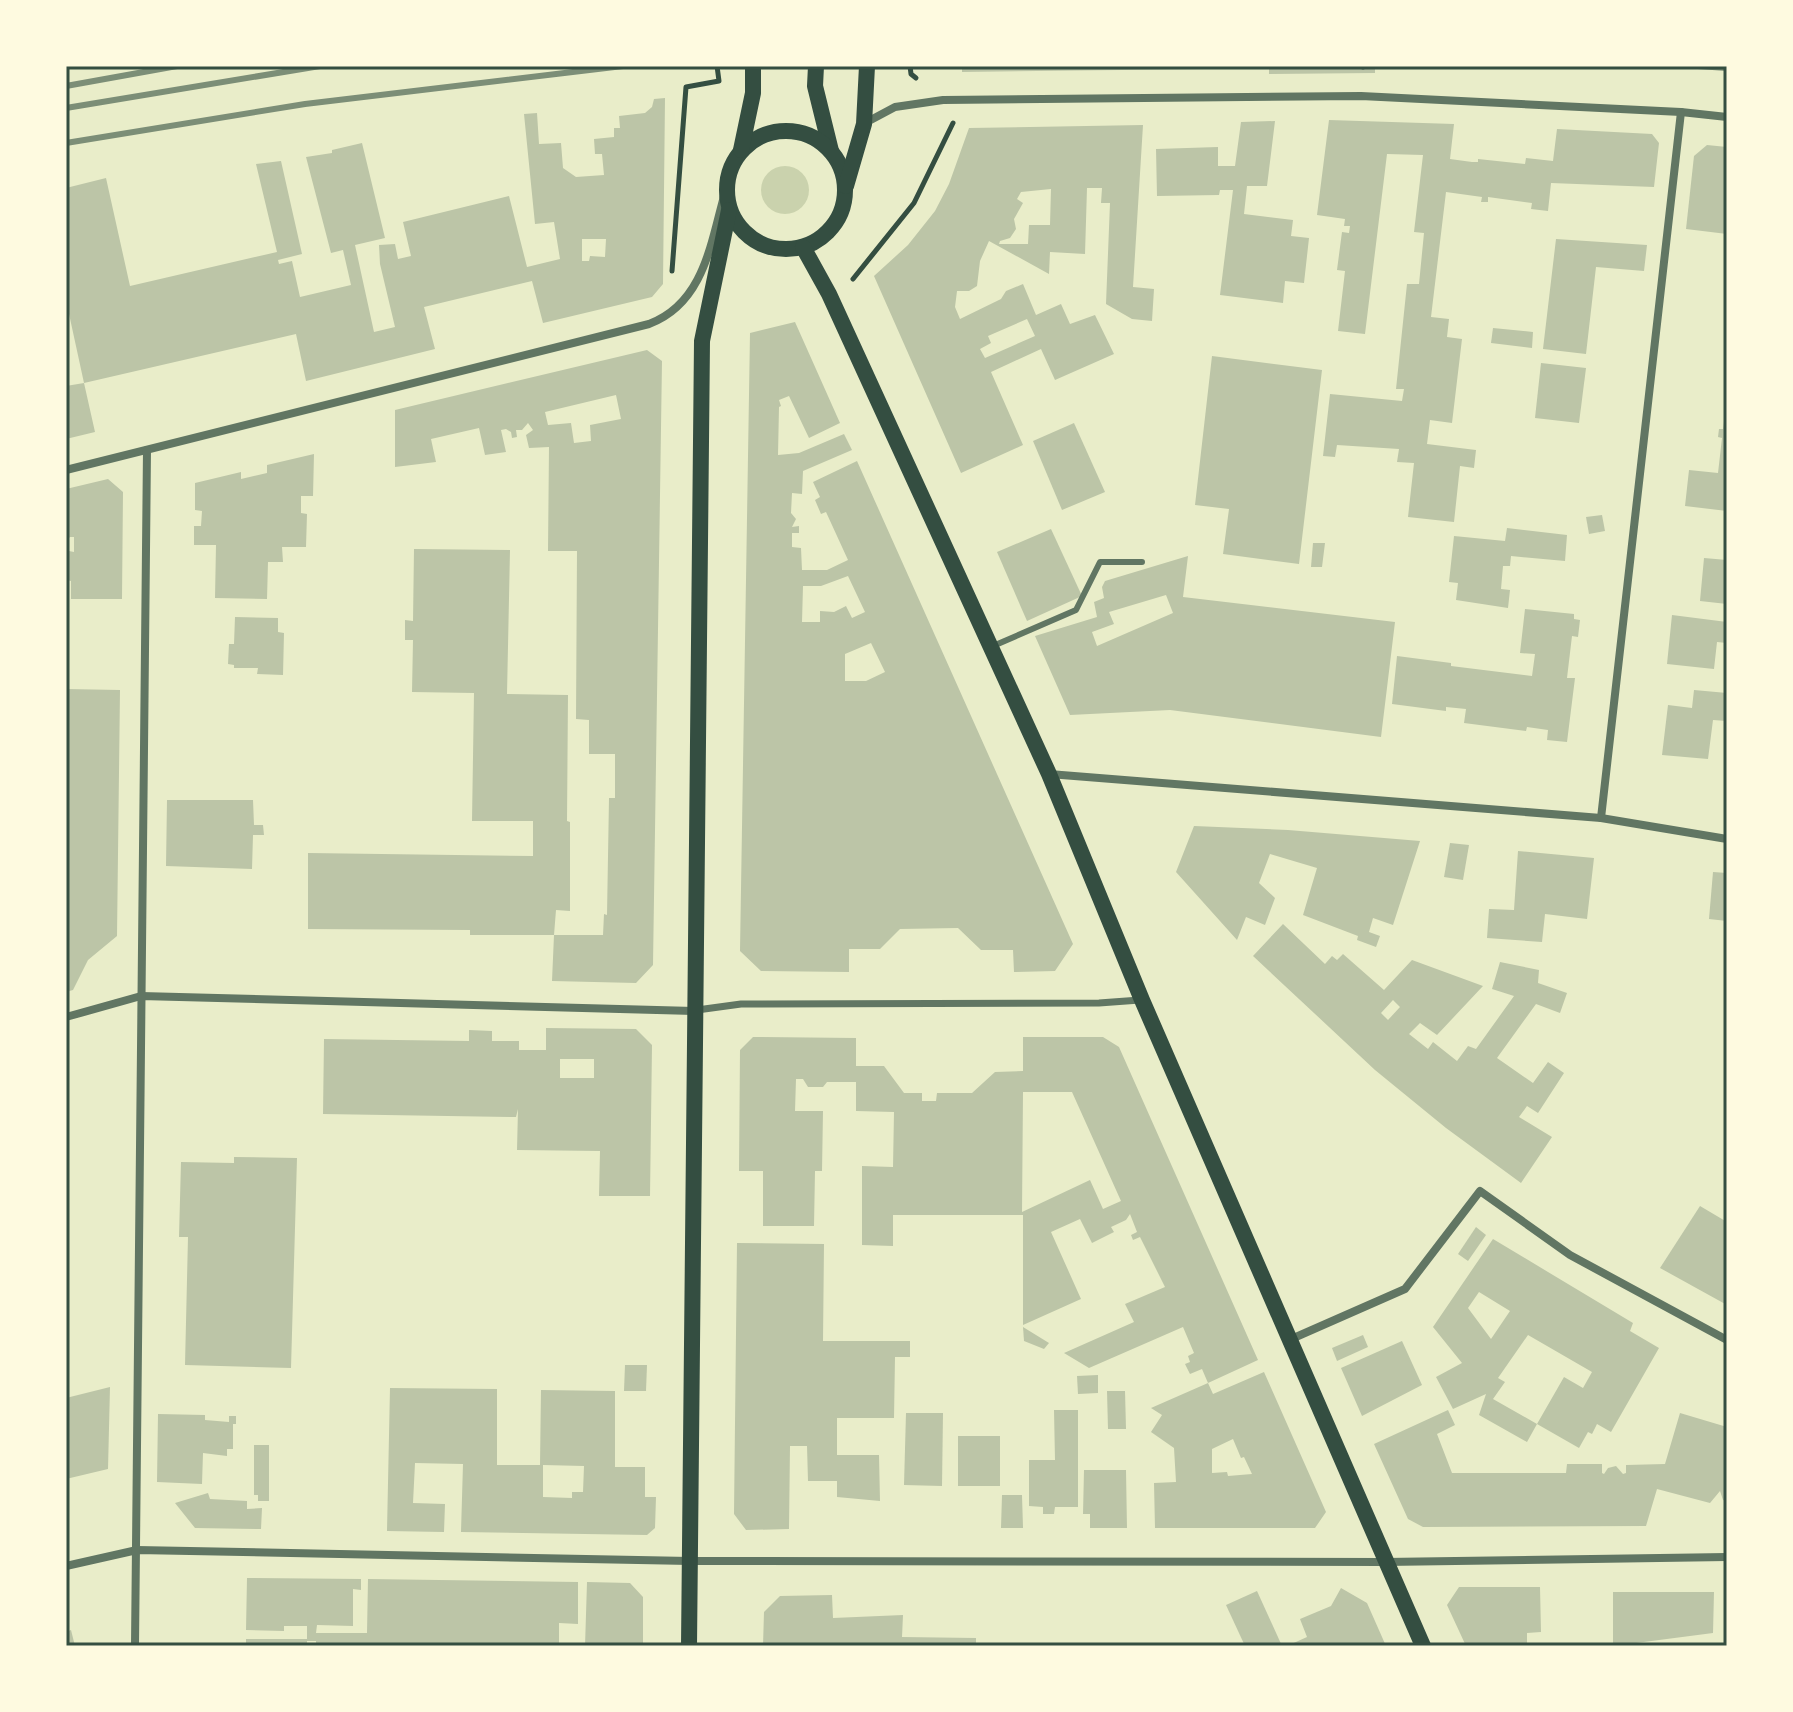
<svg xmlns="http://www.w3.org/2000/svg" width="1793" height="1712" font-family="'Fira Sans',sans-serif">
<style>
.green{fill:#cad2ad}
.building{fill:#bcc5a7;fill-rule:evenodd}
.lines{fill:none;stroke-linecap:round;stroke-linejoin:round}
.path{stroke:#344e41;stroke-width:5}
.service{stroke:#617663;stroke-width:6}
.pedestrian{stroke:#617663;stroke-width:7}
.minor{stroke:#617663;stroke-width:8}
.secondary{stroke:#344e41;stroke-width:16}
.rail{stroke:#7c8e77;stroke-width:6}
.neatline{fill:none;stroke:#344e41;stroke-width:3}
</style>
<rect width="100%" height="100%" fill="#e9edc9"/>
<circle class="green" cx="785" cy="190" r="24"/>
<g class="building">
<polygon points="962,66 1206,66 1206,69 962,72"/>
<polygon points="1269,66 1375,66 1375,73 1269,74"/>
<path d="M665,98L663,284L652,297L543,323L532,281L424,307L435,349L306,381L296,334L84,383L95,432L66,439V386L84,383L66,300V188L106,178L130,286L277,252L256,164L281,161L302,254L278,260L279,264L292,261L300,297L351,285L343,250L331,253L306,157L332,153V150L362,143L385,238L355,245L374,332L395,327L380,264L379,245L395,244L398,259L411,256L403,222L509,196L527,267L560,259L554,222L535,224L524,114L537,113L539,144L561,143L563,168L576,177L604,175L602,154H595L594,139L614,137V128H620L619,116L645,113L652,107L654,99ZM582,239H606L605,257L590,256L589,261H582Z"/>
<polygon points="1329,120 1454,124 1450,159 1472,162 1478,162 1478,159 1525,164 1526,158 1553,161 1557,129 1652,134 1659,143 1654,187 1551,183 1548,211 1531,209 1532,203 1488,197 1488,202 1481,202 1482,197 1446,192 1431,317 1449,319 1447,337 1462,339 1452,423 1430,420 1427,444 1476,450 1474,468 1460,466 1454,522 1408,517 1414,463 1397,462 1399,449 1337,445 1335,457 1323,456 1330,394 1402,401 1404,389 1396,389 1407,284 1419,284 1424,233 1414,232 1423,155 1387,154 1365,334 1338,331 1345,271 1337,270 1342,232 1349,233 1350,226 1344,226 1345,219 1317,215"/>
<polygon points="1275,121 1267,186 1247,186 1244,214 1293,220 1291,236 1309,238 1304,283 1285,281 1283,303 1220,295 1233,190 1220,190 1219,195 1157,196 1156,149 1218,147 1218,166 1235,166 1241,122"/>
<path d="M1143,125L1133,287L1154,289L1152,321L1132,319L1106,304L1110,203H1101L1102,188H1087L1085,254L1050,252L1049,274L989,241L980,261L977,286L969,291H957L955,307L960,319L1001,299L1006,291L1023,284L1036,315L1061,304L1070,324L1095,315L1114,354L1055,380L1041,349L991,372L1023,445L961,473L874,276L908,245L935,211L949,184L969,128ZM1051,189L1050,225H1029L1028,244H999L1000,241L1010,238L1016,229L1014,219L1023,203L1017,199L1021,192ZM1027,319L1035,336L985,358L980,349L991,343L988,336Z"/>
<polygon points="1707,145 1727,147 1727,234 1686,229 1694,156"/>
<polygon points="1556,239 1647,245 1644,271 1596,267 1586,354 1543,349"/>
<path d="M795,322L840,423L809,438L789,396L779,400L781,406L779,407L778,455L799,453L844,434L852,450L803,471L802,494L792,493L791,513L796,519L792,527L799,526V533H792V547L801,548L802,570H827L848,560L826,512L821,514L815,500L820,497L813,482L857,461L1073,944L1055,971L1014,972L1013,950H981L958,928L900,929L880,949H849V972L761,971L740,951L750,333ZM848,576L865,612L852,618L846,606L834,612L820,611V622H802L803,586H821ZM871,643L885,672L866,681H845V654Z"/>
<polygon points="1493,328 1533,332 1532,348 1491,343"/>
<path d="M647,350L662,361L653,965L636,983L552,981L554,935H603L604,914L607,915L609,798H615V754H589V720L576,719L577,551H548L549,447L529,448L526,435L533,430L528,423L522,430H516L517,437L512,438L511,432L506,429L501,430L506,452L485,455L479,428L431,439L436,462L395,467V410ZM616,395L621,419L590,425L591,441L574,443L571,423L548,425L545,412Z"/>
<polygon points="1212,356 1322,370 1299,564 1223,554 1229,509 1195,505"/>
<polygon points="1541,363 1586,368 1579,423 1535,418"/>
<polygon points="1725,414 1727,511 1685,506 1689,470 1718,473 1722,438 1718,437 1719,429 1723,429"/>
<polygon points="1074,423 1105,492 1062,510 1033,441"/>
<polygon points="314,454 313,496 301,496 301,513 307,514 306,547 282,547 283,562 268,562 267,599 215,598 216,545 194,545 194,526 201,526 202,511 195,510 195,483 241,472 241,479 267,473 267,465"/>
<polygon points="108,479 123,492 122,599 71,599 71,581 66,580 66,555 69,551 74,552 74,537 70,537 66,541 66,489"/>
<polygon points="1602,515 1605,531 1589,534 1586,517"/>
<polygon points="1507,528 1567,535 1565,561 1511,556 1510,566 1503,566 1501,589 1510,590 1508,608 1456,600 1458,583 1449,582 1454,536 1505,541"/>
<polygon points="1051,529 1082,596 1027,621 997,552"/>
<polygon points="1313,543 1325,543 1322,567 1311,567"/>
<polygon points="414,549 510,550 507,694 568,695 567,821 570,822 570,911 556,910 554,935 470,935 470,930 308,929 308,853 533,856 533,821 472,821 474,693 412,692 413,640 405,640 405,620 413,621"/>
<path d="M1188,556L1183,597L1395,622L1381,737L1170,710L1070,715L1035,636L1097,617L1094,602L1104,598L1102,587L1105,581ZM1166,595L1173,613L1097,646L1092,632L1114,624L1109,612Z"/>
<polygon points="1704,558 1727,560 1727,604 1700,601"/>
<polygon points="1525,609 1574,614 1574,619 1580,620 1578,637 1572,636 1567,678 1575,678 1567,742 1547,740 1548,730 1527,727 1526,731 1464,723 1466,709 1446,707 1446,711 1392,704 1397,656 1451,663 1451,666 1532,676 1535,654 1520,653"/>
<polygon points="1672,615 1727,622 1727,643 1717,642 1714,669 1667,664"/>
<polygon points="235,617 278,618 278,632 284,633 283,675 257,674 258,668 234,668 234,665 228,664 229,644 234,644"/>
<polygon points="66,689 120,690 117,936 88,960 73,990 66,992"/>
<polygon points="1694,690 1727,693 1727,721 1713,720 1708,759 1662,755 1668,705 1692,708"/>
<polygon points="167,800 253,800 254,825 263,825 264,835 253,835 252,869 166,866"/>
<polygon points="1194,826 1288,830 1420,841 1393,925 1373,918 1369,932 1380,936 1376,947 1357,940 1358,936 1303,915 1317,868 1270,854 1259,883 1275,898 1265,925 1246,917 1237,940 1176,872"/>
<polygon points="1450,843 1469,845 1463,880 1444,877"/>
<polygon points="1518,851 1594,858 1587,919 1545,914 1542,942 1487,938 1489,909 1514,910"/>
<polygon points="1713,872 1727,873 1727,921 1709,919"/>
<path d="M1283,924L1325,964L1332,956L1337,960L1343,954L1384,990L1412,960L1483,986L1437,1035L1420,1023L1409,1034L1428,1049L1433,1042L1457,1061L1468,1046L1476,1049L1514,996L1492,989L1500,962L1539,970L1538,983L1567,993L1560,1013L1536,1004L1497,1058L1533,1083L1548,1062L1564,1073L1538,1113L1527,1106L1519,1117L1552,1137L1521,1183L1446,1128L1375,1070L1253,956ZM1393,1000L1400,1007L1388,1020L1381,1013Z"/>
<path d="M546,1028L636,1029L652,1045L650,1196H599L600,1151L517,1150L518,1109L516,1117L323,1114L324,1039L469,1041V1030L492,1031V1041H519V1050H546ZM560,1059H594V1078H560Z"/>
<path d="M753,1037L856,1038V1066H884L904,1093H922V1101H936L937,1093H972L995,1072L1023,1071V1037H1103L1119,1047L1258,1360L1208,1383L1202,1369L1190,1374L1185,1364L1190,1362L1188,1356L1194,1353L1183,1327L1089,1368L1064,1353L1134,1322L1125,1304L1165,1287L1140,1237L1133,1240L1131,1235L1137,1232L1130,1214L1126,1220L1111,1227L1114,1232L1092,1243L1080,1219L1051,1232L1081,1299L1023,1325V1215H893V1246L862,1245V1166L893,1167L894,1112L856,1111V1082H827L823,1087H808L803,1079H796L795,1111H823L822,1171H815L814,1226H763V1171H739L740,1050ZM1023,1092H1072L1121,1201L1103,1209L1090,1180L1022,1212Z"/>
<polygon points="234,1157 297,1158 291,1368 185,1365 188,1237 179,1237 181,1162 234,1163"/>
<polygon points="1700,1206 1727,1222 1727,1305 1660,1268"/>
<polygon points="1476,1227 1486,1235 1468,1261 1458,1254"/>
<path d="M1493,1239L1633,1323L1630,1331L1659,1348L1611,1432L1597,1424L1592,1434L1588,1432L1579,1448L1537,1424L1564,1377L1583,1388L1592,1372L1528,1335L1498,1378L1505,1382L1493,1399L1537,1424L1527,1442L1479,1415L1486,1394L1453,1409L1436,1377L1462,1363L1433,1327ZM1479,1292L1510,1311L1491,1339L1468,1308Z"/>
<polygon points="737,1243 824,1244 823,1341 910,1341 910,1357 895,1357 894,1418 837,1418 837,1455 879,1455 880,1501 837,1497 837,1481 808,1481 807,1446 790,1446 789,1529 746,1530 734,1514"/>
<polygon points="1023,1327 1049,1343 1044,1349 1024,1341"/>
<polygon points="1363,1335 1368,1347 1337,1361 1332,1348"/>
<polygon points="1402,1341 1422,1385 1362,1416 1341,1368"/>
<polygon points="625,1365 647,1365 646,1391 624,1391"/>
<path d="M1264,1372L1326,1512L1315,1528H1155L1154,1483L1176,1482L1174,1448L1151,1432L1162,1415L1151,1408L1208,1383L1213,1394ZM1233,1439L1241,1458L1244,1457L1252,1474L1228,1476L1227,1472L1212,1473V1449Z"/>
<polygon points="1098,1375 1098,1393 1078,1394 1077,1376"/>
<polygon points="110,1387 108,1469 66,1479 66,1398"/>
<path d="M390,1388L497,1389V1465H540L541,1390L615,1391V1467H645V1497H656L655,1528L647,1535L461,1532L463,1464L415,1463L413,1503L445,1504L444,1532L387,1531ZM543,1465L584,1466L583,1492H572V1498L543,1497Z"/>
<polygon points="1107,1391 1125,1391 1126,1429 1108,1429"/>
<polygon points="1054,1410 1078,1410 1078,1507 1055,1507 1054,1514 1043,1514 1043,1507 1029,1506 1029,1460 1055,1460"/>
<polygon points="1448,1410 1455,1425 1437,1434 1452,1473 1566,1473 1567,1464 1602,1464 1602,1473 1604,1474 1608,1468 1616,1466 1623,1474 1626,1473 1626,1465 1665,1464 1680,1413 1727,1427 1727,1501 1723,1500 1720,1491 1710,1503 1657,1489 1646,1526 1423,1527 1408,1519 1374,1444"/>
<polygon points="906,1413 943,1413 942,1486 904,1485"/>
<polygon points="158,1414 205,1415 205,1420 229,1422 229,1416 236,1416 236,1424 233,1424 233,1449 227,1449 227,1456 203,1453 202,1484 157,1482"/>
<rect x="958" y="1436" width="42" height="50"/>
<polygon points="254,1445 269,1445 269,1501 258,1501 258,1495 254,1495"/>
<polygon points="1084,1470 1126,1470 1127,1528 1090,1528 1090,1514 1083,1514"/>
<polygon points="208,1493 210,1499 247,1501 247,1509 262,1508 261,1529 195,1528 175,1503"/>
<polygon points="1002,1495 1022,1495 1023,1528 1001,1528"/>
<polygon points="247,1578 361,1579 361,1590 353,1589 353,1626 317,1625 316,1633 367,1633 368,1579 578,1582 578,1624 559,1623 559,1646 316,1646 316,1641 307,1641 307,1646 246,1646 246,1639 307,1639 307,1626 284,1626 284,1631 246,1630"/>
<polygon points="587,1582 630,1583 643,1597 643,1646 585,1646"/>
<polygon points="1459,1587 1540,1587 1541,1632 1527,1633 1527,1646 1466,1646 1447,1605"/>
<polygon points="1341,1588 1367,1603 1386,1646 1287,1646 1307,1637 1300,1619 1331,1606"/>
<polygon points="1257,1591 1282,1646 1245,1646 1226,1605"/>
<polygon points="1613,1592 1714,1592 1713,1633 1613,1646"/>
<polygon points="832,1595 833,1618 903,1615 902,1637 976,1638 976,1646 763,1646 764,1612 780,1596"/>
<polygon points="71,1630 75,1646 66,1646 66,1632"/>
</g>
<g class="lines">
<g class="path">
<polyline points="910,66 911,74 916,78"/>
<polyline points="1363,67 1363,66"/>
<polyline points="672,271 686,87 719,81 717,66"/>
<polyline points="853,279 914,203 953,123"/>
</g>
<polyline class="service" points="993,646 1076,610 1100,562 1142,562"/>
<polyline class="pedestrian" points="697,1010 741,1004 1099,1003 1140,1000"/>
<g class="minor">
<polyline points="865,123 895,107 943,100 1361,96 1681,112 1727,117"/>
<path d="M66,470L649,324C705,303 711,241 726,189"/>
<polyline points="1049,774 1601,818 1727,839"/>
<polyline points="1601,818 1681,112"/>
<polyline points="66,1017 141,996 694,1011"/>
<polyline points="1289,1340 1405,1289 1480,1191 1570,1255 1727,1340"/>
<polyline points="66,1566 137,1550 690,1561 1385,1562 1727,1557"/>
<polyline points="135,1646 147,450"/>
</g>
<g class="secondary">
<polyline points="816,66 815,86 831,151"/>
<circle cx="786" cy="190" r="59"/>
<polyline points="741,150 753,93 753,66"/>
<polyline points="846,186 864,124 867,66"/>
<polyline points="803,247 829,294 1049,774 1142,1000 1423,1646"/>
<polyline points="689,1646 702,341 729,210"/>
</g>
<g class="rail">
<polyline points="1698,66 1727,68"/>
<polyline points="66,86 177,66"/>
<polyline points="66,108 320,66"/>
<polyline points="66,143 305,104 623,66"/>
</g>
</g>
<rect width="1793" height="1712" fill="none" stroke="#fefae0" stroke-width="136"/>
<rect x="68" y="68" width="1657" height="1576" class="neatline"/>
</svg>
